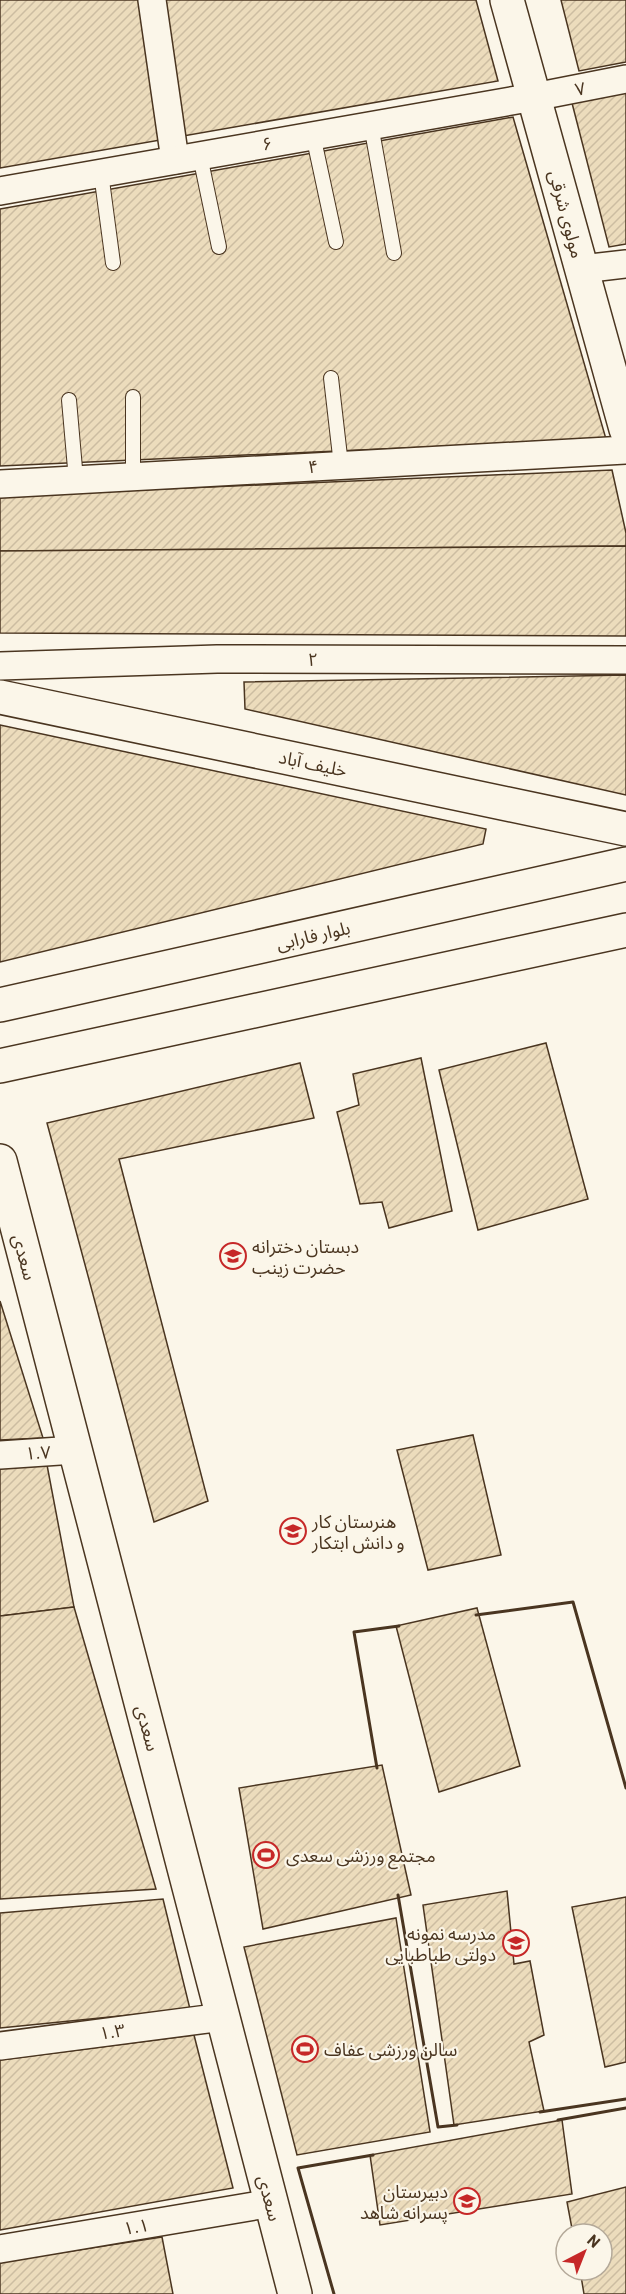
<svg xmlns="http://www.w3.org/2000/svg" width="626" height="2294" font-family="Barlow,'Noto Sans Arabic',sans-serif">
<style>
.building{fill:url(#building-hatch);stroke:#4a3520;stroke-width:1.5}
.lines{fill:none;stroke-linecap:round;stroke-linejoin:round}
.service-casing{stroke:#4a3520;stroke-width:16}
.minor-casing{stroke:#4a3520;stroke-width:30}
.tertiary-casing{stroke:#4a3520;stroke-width:36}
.secondary-casing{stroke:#4a3520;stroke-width:36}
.service{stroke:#fbf6e9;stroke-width:14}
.minor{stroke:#fbf6e9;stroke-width:27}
.tertiary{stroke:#fbf6e9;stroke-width:33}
.secondary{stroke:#fbf6e9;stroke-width:33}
.wall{stroke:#4a3520;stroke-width:3}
.labels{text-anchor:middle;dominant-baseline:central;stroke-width:4.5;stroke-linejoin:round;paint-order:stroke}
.street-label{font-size:18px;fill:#4a3520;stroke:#fbf6e9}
.poi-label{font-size:18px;fill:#4a3520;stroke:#fbf6e9;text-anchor:start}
</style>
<defs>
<pattern id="building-hatch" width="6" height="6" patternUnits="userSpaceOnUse" patternTransform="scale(1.5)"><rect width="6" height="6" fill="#ecdcbc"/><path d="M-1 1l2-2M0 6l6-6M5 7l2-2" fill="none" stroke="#ccbda1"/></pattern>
</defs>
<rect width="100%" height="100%" fill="#fbf6e9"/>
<g class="building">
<polygon points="0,0 476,0 498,81 0,168"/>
<polygon points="561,0 626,0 626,62 579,71"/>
<polygon points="626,92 626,244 609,247 572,103"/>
<polygon points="513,117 606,439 0,466 0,209"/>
<polygon points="612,470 626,533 626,546 0,551 0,496"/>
<polygon points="626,546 626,636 0,633 0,551"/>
<polygon points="626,675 626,795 245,709 244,682"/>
<polygon points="0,725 486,829 483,844 0,962"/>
<polygon points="546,1043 588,1199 478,1230 439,1070"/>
<polygon points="421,1058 452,1211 389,1228 382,1202 360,1204 337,1112 359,1105 353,1074"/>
<polygon points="300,1063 314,1118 119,1159 208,1501 154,1522 47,1123"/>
<polygon points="0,1301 43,1438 0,1440"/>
<polygon points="473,1435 501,1555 428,1570 397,1450"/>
<polygon points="47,1465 74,1607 0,1616 0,1468"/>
<polygon points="74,1607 156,1889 0,1899 0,1616"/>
<polygon points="477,1608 520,1766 439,1792 396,1626"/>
<polygon points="382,1765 411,1895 263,1929 239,1788"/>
<polygon points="507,1891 514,1964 530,1961 544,2035 529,2042 544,2111 454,2125 423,1905"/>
<polygon points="626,1897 626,2062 605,2067 572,1907"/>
<polygon points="163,1899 190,2009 0,2028 0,1913"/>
<polygon points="396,1918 430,2132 297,2155 244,1947"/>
<polygon points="194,2035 233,2188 0,2230 0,2060"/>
<polygon points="562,2120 572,2194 380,2225 370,2155"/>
<polygon points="626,2187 626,2294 584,2294 580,2270 602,2270 602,2234 573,2234 567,2202"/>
<polygon points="162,2237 173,2294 0,2294 0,2262"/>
</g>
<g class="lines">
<defs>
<g id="service">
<polyline points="371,125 394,253"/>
<polyline points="313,135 336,242"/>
<polyline points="200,156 219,247"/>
<polyline points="101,173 113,263"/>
<polyline points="331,378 341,465"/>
<polyline points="69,400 76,480"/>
<polyline points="133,476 133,397"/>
</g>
<g id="minor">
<polyline points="152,0 175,160"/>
<polyline points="0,191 534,97 626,79"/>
<polyline points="582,269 626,264"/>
<polyline points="0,484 626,450"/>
<polyline points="0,666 217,659 626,660"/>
<polyline points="0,1455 75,1450"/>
<polyline points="0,2046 223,2017"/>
<polyline points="0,2249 272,2203"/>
</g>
<polyline id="tertiary" points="0,697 626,829"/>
<g id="secondary">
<polyline points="507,0 626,429"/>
<polyline points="0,1005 626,864"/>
<polyline points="0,1066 626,930"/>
<polyline points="0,1161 295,2294"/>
</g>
</defs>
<use href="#service" class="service-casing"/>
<use href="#minor" class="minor-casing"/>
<use href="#tertiary" class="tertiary-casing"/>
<use href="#secondary" class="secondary-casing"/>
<use href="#service" class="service"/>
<use href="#minor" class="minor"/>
<use href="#tertiary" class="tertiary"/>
<use href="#secondary" class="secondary"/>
<g class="wall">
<polyline points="476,1615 573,1602 626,1788"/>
<polyline points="377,1768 354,1632 399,1626"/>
<polyline points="398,1895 438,2127 457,2125"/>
<polyline points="540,2112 626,2099"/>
<polyline points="558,2120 626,2108"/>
<polyline points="334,2294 298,2168 373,2155"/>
</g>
</g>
<defs>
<symbol id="school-ring" viewBox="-11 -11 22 22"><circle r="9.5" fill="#fbf6e9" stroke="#c62828" stroke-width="1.5"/><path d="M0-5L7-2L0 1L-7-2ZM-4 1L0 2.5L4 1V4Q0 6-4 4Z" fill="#c62828"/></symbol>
<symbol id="stadium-ring" viewBox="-11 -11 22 22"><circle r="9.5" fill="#fbf6e9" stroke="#c62828" stroke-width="1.5"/><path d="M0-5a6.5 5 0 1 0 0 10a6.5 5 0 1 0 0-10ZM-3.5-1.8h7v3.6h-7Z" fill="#c62828"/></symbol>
</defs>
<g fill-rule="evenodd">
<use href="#school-ring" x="218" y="1241" width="30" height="30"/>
<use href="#school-ring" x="278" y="1516" width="30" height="30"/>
<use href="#stadium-ring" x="251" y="1840" width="30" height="30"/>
<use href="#school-ring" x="501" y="1928" width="30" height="30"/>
<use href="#stadium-ring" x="290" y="2034" width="30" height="30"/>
<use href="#school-ring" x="452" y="2186" width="30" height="30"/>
</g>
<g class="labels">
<g class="street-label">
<text transform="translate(580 88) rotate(-12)">۷</text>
<text transform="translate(267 143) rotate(-10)">۶</text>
<text transform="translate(567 214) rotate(75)">مولوی شرقی</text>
<text transform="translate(313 466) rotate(-3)">۴</text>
<text x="313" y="659">۲</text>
<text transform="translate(313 763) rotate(12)">خلیف آباد</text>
<text transform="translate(313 935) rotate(-13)">بلوار فارابی</text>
<text transform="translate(25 1257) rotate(75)">سعدی</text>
<text transform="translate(38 1452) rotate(-3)">۱.۷</text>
<text transform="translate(148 1728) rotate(75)">سعدی</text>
<text transform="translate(112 2031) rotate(-8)">۱.۳</text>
<text transform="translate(270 2198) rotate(75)">سعدی</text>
<text transform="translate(136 2226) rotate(-10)">۱.۱</text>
</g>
<g class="poi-label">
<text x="252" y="1246">دبستان دخترانه<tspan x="252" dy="21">حضرت زینب</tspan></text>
<text x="312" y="1521">هنرستان کار<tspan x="312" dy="21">و دانش ابتکار</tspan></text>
<text x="286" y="1855">مجتمع ورزشی سعدی</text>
<text x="496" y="1933" text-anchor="end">مدرسه نمونه<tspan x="496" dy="21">دولتی طباطبایی</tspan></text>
<text x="324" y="2049">سالن ورزشی عفاف</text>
<text x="448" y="2191" text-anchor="end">دبیرستان<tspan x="448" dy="21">پسرانه شاهد</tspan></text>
</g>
</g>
<g transform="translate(584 2252) rotate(42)"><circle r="28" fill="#fbf6e9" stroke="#b4a999" stroke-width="1.5"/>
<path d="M0-4.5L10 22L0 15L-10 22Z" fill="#c62828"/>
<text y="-9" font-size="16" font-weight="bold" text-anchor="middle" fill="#4a3520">N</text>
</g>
</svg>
